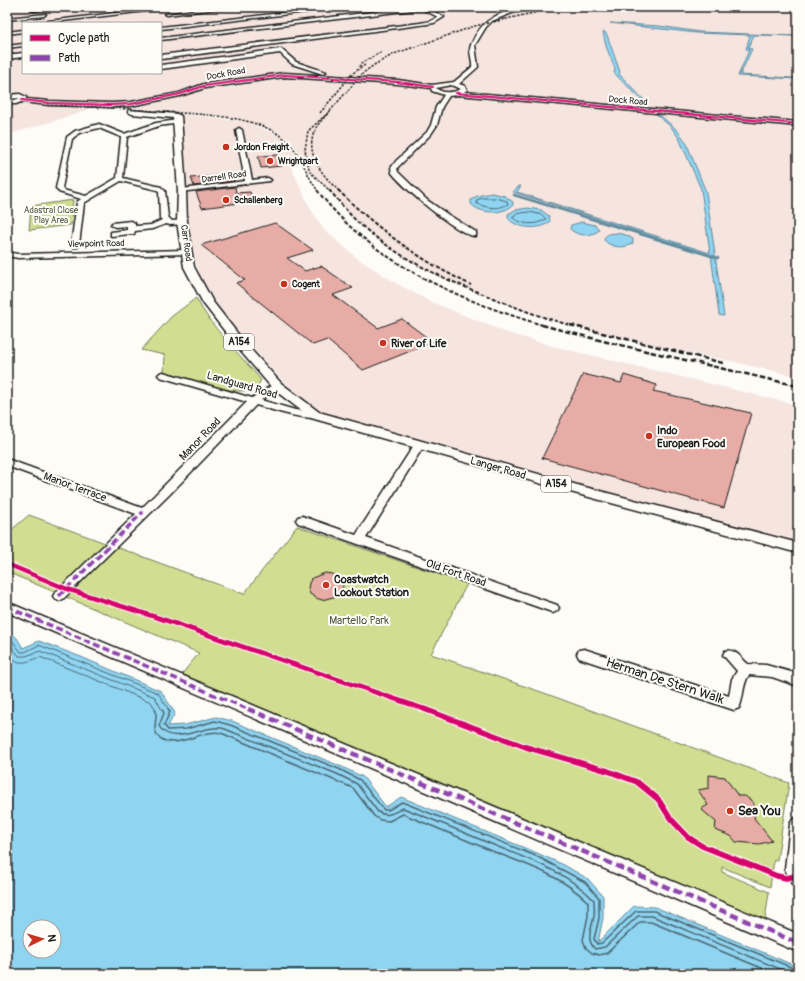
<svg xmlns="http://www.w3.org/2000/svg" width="805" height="981" font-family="Pangolin,sans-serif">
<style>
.built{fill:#f6e4df;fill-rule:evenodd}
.green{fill:#d1de91;stroke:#767d56}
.water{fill:#8fd4f1;stroke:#618a9c;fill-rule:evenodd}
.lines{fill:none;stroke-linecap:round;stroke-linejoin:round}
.shore-far1{stroke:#4a6671;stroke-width:1}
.shore{stroke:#4a6671;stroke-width:1.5}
.stream{stroke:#618a9c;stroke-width:2.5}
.building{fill:#e7aca6;stroke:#1c1c1c}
.minor-casing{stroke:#1c1c1c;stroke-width:3}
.major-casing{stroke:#1c1c1c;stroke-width:3}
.minor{fill:#fdfcf7;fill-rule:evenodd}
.major{fill:#fdfcf7;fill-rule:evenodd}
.rail-far2{stroke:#1c1c1c;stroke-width:1.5;stroke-dasharray:2.5 1.5;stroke-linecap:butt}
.rail-far1{stroke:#1c1c1c;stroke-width:2;stroke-dasharray:4 2;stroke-linecap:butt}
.rail{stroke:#1c1c1c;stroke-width:2.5;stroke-dasharray:5.5 2.5;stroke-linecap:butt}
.quiet-far1{stroke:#8e44ad;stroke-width:3.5;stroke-dasharray:7 3.5;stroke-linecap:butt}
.quiet{stroke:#8e44ad;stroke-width:4.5;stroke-dasharray:8 4.5;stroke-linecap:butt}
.cycleway-far2-casing{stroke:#fdfcf7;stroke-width:3}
.cycleway-far1-casing{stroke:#fdfcf7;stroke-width:7}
.cycleway-casing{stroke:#fdfcf7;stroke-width:8}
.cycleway-far2{stroke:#d6006c;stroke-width:2}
.cycleway-far1{stroke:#d6006c;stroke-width:4.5}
.cycleway{stroke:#d6006c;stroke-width:5.5}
.poi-dot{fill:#c8321e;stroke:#fdfcf7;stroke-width:1.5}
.labels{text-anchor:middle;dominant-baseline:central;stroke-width:4;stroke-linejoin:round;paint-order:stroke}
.far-street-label{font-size:9px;fill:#1c1c1c;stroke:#fdfcf7}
.far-poi-label{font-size:9px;font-weight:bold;fill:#1c1c1c;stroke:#fdfcf7;text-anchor:start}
.far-park-label{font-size:9px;fill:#52563f;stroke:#fdfcf7}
.shield{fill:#fdfcf7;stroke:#605f5e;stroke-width:1}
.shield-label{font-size:10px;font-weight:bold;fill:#1c1c1c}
.poi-label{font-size:11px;font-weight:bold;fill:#1c1c1c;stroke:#fdfcf7;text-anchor:start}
.street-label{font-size:11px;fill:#1c1c1c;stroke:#fdfcf7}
.park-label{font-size:11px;fill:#52563f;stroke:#fdfcf7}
.near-street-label{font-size:13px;fill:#1c1c1c;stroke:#fdfcf7}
.near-poi-label{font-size:13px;font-weight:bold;fill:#1c1c1c;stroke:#fdfcf7;text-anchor:start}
</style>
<rect width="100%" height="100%" fill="#fdfcf7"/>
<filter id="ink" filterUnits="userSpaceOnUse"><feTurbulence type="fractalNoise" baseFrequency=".025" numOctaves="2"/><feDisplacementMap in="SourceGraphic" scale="8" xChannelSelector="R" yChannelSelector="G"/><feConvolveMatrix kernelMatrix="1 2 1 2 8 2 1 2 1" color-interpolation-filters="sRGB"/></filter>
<g filter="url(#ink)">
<g class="built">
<path d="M7,7H798V377L730,361L652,345L571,325L515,307L446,280L418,266L386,245L361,225L329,190L313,176L296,148L289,140L283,136L255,123L224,117L171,111L131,107L128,109L92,107L77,114L7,135ZM23,23H161V73H23Z"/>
<polygon points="178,113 248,122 284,138 300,160 289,162 309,206 323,229 358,259 394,282 429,301 505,332 552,346 798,405 798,541 797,548 637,501 342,419 320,412 302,399 272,370 230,322 215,302 200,276 182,222"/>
</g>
<g class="green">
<polygon points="73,200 71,225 29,230 31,206"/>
<path d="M196,298C212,329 239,353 261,380C251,408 186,374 164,372L165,355L141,350L171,317Z"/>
<polygon points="29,515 244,594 297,526 467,584 431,654 544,693 789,783 777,860 774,860 770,887 722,867 722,872 769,892 765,920 182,674 199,653 7,572 7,531 9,532"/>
</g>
<g class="water">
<polygon points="610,23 659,26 700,32 798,36 754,35 748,48 752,49 740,75 793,78 798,79 738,76 749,50 746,49 750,35 696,33"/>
<polygon points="603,32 605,32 607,35 620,72 619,74 648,104 645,103 614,73 615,69 606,46"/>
<polygon points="657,115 660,115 678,131 686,142 706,192 724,316 719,315 711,255 513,192 519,186 521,186 517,192 710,253 701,189 679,138 671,127"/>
<path d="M492,193L505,196L513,202V205C503,215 480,214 471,204V200L477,196Z"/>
<path d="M528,208L541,210L549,216L550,221C541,231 516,229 508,218V214L515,210Z"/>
<path d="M582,222L595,225L599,229L598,231C590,237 577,236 570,229L571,225Z"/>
<path d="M617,233L626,235L633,239V243C625,249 611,248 604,240V238L608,234Z"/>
<path d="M7,629L17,638L23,648L39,641L81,657L161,691L175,713L168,726L185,725L216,717L232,721L340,766L363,777L386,807L401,797L537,853L564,865L588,879L603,896V918L598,942L634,906L655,907L798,967V974H7ZM30,927H54V951H30Z"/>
</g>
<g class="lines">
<g class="shore-far1">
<path d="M483,198H495L507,201L508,204C498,210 486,208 476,203L477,200Z"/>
<path d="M530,212L542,215L546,219C535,226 522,225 512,217L516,214Z"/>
<polyline points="7,634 21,652 25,652 39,645 158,693 169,710"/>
<polyline points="7,641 19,656 26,656 40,651 155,697 162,710"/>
<path d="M7,651C17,667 24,663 40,657L151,702L156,710"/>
</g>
<g class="shore">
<path d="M155,709C159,717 151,728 158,736C172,753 204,728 221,733L353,788L374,816L380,820L389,821L403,814C434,827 465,840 497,853C530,866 562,876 588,902V916L583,940L586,948L592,953L599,955L607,953L640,922H651L776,974"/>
<path d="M162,709L164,713L159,726C172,749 205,722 225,729L337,774L357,784L378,812C388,818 394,812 403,808C434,820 465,833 496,846C532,861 567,872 594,900C594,905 595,911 594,916C592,928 585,939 595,949L605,947L638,916H652L792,974"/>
<polyline points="168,709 170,712 164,725 168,730 186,729 215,721 230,725 339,769 360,780 384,810 388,810 402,802 536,856 585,882 599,898 599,918 594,939 597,944 602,943 636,911 654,911 798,970"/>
</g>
<polyline class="stream" points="514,195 718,258"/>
</g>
<g class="building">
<polygon points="279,155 282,166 261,168 258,156"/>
<polygon points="224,175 233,175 234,181 194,186 191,178"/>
<polygon points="235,187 236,193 250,192 254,201 202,208 196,192"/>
<polygon points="275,223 313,250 287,258 305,271 321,266 353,288 333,295 378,328 402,319 433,342 363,370 327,340 313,345 236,283 245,280 201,245"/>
<polygon points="583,374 621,383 624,375 657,385 653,391 751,413 724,508 542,458"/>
<polygon points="325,573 332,574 338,576 342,581 343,586 341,592 337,596 322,600 316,598 310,594 308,589 309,583 312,578"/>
<polygon points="709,775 725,777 738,796 745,796 753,802 756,810 754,818 772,841 759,844 736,842 731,836 715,830 716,822 701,809 708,805 698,790 709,788"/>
</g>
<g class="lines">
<defs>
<g id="minor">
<polygon points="46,7 59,7 33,11 31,10"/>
<polygon points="165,7 179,7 46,23 32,23"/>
<polygon points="219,7 233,7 167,15 165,14"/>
<polygon points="334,7 348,7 161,29 161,27"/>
<polygon points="413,7 426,7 444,17 434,23 420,25 161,59 161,55 420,23 431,21 438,17 422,9 161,40 161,38"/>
<path d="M529,7H542L512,13L492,21L486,27L475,45L478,67L459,84L465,86L467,90L464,92L798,122V126L458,95L449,96L442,107L437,125L431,134L397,168L398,172L427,200L447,214L476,232V236H473C452,230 406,190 392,173L391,168L396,161L427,132L431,125L436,107L444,95L432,91L431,88L398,84L284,77L205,88L180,96L131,106L111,107L49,105L21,102L16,104H7V100H15L20,98L7,99V95L20,94L26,97V99L49,101L111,103L131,102L179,93L204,84L284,73L398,80L432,85L454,82L472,67C473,60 468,51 471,45C482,17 502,11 529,7ZM451,85L461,89C453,93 442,94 436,88Z"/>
<polygon points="46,14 44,16 7,20 7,18"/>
<polygon points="23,30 23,32 7,34 7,32"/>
<polygon points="23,44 23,46 7,48 7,46"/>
<polygon points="281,49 296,62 326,72 323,74 292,64 280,53 161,69 161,65"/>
<polygon points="23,53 23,57 7,59 7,55"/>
<path d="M178,120L181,122L180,123L159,126L127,137L123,178L161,187L165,191L168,217L172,221L185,220V224L170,225L166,224L152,229L135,231L134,234H131L111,236V232L127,230V226L115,227L111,225L112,223L131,221L135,223V226L151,225L162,220L160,218L159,191L157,190L121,181L84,203L79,245L78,247H72L71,245L77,202L81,199L59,192L56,188L67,137L75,131L99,124L124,134L156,123ZM99,128L121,137L117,178L86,196L63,190L62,188L72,139L79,133Z"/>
<polygon points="239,128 242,130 252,180 268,178 271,180 270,181 180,192 179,191 182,189 245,181 236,130"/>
<polygon points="186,250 189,250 189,254 18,258 7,256 7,252 18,254"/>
<path d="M163,372L252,398L274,384H280L282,386L280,388L261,400L295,410L315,412L320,415C312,424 267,408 256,405L169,495L63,599L59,601L55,599L53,596L55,593L136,514L7,466V459L142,508L247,402L160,377L158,375L160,373Z"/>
<polygon points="420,441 425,444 366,538 557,605 559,608 557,611 553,613 549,611 298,523 296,520 298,517 302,516 356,535 416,442"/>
<polygon points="7,602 798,934 798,952 7,612"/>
<path d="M584,649L729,696L732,679L737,671L723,655L725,651C735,648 741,658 748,664L766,665L798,674V686L772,677L749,675C742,685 744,698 739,708L734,710L579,658L577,654L579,650Z"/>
<polygon points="798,817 798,886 792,884 785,869 790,824 793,819"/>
</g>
<polygon id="major" points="129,110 177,114 181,116 186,191 187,222 194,267 213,302 245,343 281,383 319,412 581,486 798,543 798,553 574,493 311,418 273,389 237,347 203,303 184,267 177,222 178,191 173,118 132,114 128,112"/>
</defs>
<use href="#minor" class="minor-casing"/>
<use href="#major" class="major-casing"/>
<use href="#minor" class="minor"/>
<use href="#major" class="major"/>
<g class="rail-far2">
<polyline points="359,67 362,63 381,52"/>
<path d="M47,105C88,106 128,109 169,112C205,115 257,115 286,140C301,153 306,175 318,191"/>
<path d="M330,111C326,116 319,122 316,128C303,152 322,175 339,191"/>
<polyline points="320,113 353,73 365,65"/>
<polyline points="309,169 305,150 308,131 330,111 363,73 374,65 394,54 475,26 560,7"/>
<polyline points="309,171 330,191"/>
</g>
<g class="rail-far1">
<path d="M317,190C372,263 460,301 546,326"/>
<path d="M329,190C340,202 350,216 362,226C403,261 443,279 493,298C519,309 546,319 574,326"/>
<path d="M338,190C377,229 421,261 471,285"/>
</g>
<g class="rail">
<polyline points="542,325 603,341 798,386"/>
<polyline points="570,325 723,363"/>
</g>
<g class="quiet-far1">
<polyline points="59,596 143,512"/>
<polyline points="7,607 250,710"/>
</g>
<polyline class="quiet" points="248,709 798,943"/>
<defs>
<g id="cycleway-far2">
<polyline points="456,93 798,124"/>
<polyline points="22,100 49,103 111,105 131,104 180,94 204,86 284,75 398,82 433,87"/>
</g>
<polyline id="cycleway-far1" points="7,564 67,589 162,619 427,710"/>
<polyline id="cycleway" points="424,709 526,747 608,771 637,782 658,799 670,818 688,837 702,846 777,876 786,878 796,876 798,878"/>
</defs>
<use href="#cycleway-far2" class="cycleway-far2-casing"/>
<use href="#cycleway-far1" class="cycleway-far1-casing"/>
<use href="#cycleway" class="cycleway-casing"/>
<use href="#cycleway-far2" class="cycleway-far2"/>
<use href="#cycleway-far1" class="cycleway-far1"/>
<use href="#cycleway" class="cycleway"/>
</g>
</g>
<g class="poi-dot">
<circle cx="226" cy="147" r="4"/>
<circle cx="270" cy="161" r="4"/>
<circle cx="226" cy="200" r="4"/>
<circle cx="284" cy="284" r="4"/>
<circle cx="383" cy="343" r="4"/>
<circle cx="649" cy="436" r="4"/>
<circle cx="326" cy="585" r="4"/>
<circle cx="730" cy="811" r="4"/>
</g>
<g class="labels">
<g class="far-street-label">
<text transform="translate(226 74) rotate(-10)">Dock Road</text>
<text transform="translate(628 101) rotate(5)">Dock Road</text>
<text transform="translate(224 177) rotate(-8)">Darrell Road</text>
<text transform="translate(186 243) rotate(82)">Carr Road</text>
<text transform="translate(96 244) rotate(-1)">Viewpoint Road</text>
</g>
<g class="far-poi-label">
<text x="234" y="147">Jordon Freight</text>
<text x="278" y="161">Wrightpart</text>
<text x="234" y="200">Schallenberg</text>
<text x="292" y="284">Cogent</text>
</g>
<g class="far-park-label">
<text x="51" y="210">Adastral Close<tspan x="51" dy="10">Play Area</tspan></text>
</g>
<g class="shield">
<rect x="224" y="334" width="30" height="16" rx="3"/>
<rect x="541" y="476" width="30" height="16" rx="3"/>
</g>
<g class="shield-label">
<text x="239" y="342">A154</text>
<text x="556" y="484">A154</text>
</g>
<g class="poi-label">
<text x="391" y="343">River of Life</text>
<text x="657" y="430">Indo<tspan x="657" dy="13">European Food</tspan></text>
<text x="334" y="579">Coastwatch<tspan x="334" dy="13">Lookout Station</tspan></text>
</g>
<g class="street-label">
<text transform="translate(242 385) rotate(16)">Landguard Road</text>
<text transform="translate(200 439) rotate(-46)">Manor Road</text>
<text transform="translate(498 468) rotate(16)">Langer Road</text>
<text transform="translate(75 487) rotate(20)">Manor Terrace</text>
<text transform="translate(456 573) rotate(19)">Old Fort Road</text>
</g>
<g class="park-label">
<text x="359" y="620">Martello Park</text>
</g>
<g class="near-street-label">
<text transform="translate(665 681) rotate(18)">Herman De Stern Walk</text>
</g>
<g class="near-poi-label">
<text x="738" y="811">Sea You</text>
</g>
</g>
<rect width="805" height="981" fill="none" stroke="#fdfcf7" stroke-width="24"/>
<rect x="12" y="12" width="781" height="957" fill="none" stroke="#1c1c1c" stroke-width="1.5" filter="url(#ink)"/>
<rect x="22" y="22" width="140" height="52" fill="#fdfcf7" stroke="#a3a29f"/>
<rect x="30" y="35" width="20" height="6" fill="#d6006c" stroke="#a3a29f"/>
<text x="58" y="42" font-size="12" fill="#1c1c1c">Cycle path</text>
<rect x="30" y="55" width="20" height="6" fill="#8e44ad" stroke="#a3a29f"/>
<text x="58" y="62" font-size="12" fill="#1c1c1c">Path</text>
<g transform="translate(42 939) rotate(85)"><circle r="19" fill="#fdfcf7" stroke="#a3a29f"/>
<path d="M0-3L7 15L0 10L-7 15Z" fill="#c8321e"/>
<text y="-6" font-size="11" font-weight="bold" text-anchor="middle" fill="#1c1c1c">N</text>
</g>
</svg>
